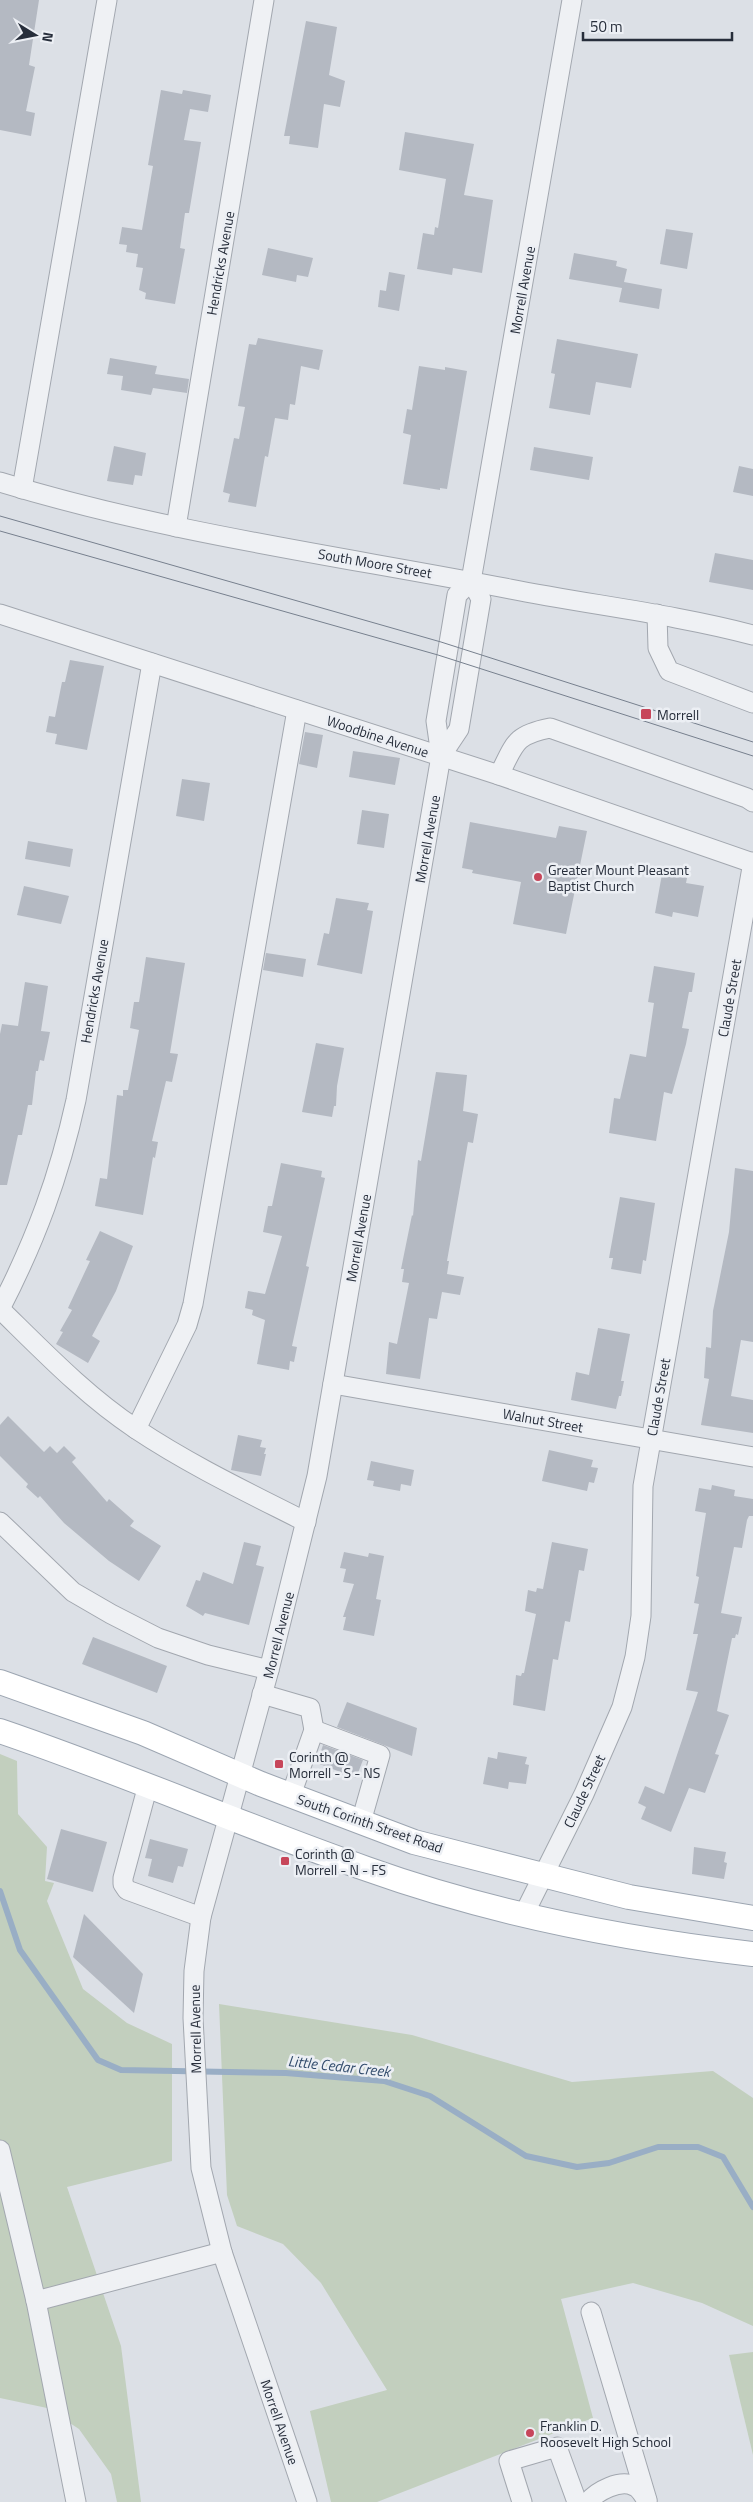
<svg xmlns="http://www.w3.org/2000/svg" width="753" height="2502" font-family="'Titillium Web',sans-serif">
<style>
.green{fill:#c2cfbe}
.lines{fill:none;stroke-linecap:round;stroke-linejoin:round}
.stream{stroke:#99aec5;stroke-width:6}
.building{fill:#b4b9c2}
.minor-casing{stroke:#a2a7af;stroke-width:21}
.major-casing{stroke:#9ca5b1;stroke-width:26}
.minor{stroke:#eff1f4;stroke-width:19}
.major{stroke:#fff;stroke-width:24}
.tram{stroke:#77808e;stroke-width:1}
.poi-dot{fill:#c7465a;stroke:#eceff4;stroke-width:2}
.labels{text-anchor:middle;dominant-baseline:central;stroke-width:5;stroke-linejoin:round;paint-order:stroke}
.street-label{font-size:14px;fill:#272e3b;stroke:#eceff4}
.poi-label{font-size:14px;fill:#272e3b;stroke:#eceff4;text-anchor:start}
.water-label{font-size:15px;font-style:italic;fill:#334d6d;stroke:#eceff4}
</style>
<rect width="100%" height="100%" fill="#dce0e6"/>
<g class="green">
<polygon points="0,1754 17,1761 18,1814 47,1847 45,1881 54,1883 47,1901 83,1989 127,2023 172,2044 172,2161 67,2187 121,2346 141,2502 117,2502 111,2474 79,2429 47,2408 0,2398"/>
<polygon points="219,2004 412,2035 572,2082 713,2071 753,2098 753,2326 702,2303 633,2283 561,2299 593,2418 377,2502 331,2502 310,2411 387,2390 321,2283 283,2244 237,2226 227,2195"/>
<polygon points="753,2352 753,2455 729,2355"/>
</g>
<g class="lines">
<polyline class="stream" points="0,1891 20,1950 98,2060 121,2070 286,2073 384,2081 430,2096 526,2156 577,2167 609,2163 658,2147 698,2147 723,2157 753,2207"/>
</g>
<g class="building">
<polygon points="0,0 39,0 29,65 35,67 26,111 35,113 31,136 0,130"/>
<polygon points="306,21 337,27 329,75 345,81 340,107 324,104 318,148 289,144 290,136 284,136"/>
<polygon points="161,90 182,94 183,90 211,95 208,112 190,109 184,140 201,142 189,213 185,213 180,248 185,249 175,304 145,299 146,293 139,290 143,268 136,267 138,254 126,252 127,245 119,244 122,227 142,230 153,166 148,165"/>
<polygon points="405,132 474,144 464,195 493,200 482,273 453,268 452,275 417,269 423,233 434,235 435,227 438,228 446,179 399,170"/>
<polygon points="666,229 693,233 687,269 660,264"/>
<polygon points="268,248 313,258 308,277 297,275 296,282 262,275"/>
<polygon points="574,253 617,261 616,266 627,269 624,282 662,289 659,309 619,302 622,288 569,279"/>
<polygon points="389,272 405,275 399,311 378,307 380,290 386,291"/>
<polygon points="258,338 323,350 319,370 301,366 295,405 290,404 288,420 275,418 268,457 265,456 256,507 228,502 230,494 223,492 234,438 239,439 245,407 238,406 249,344 256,345"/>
<polygon points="557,339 638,354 631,388 596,382 590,415 549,408 555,374 551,373"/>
<polygon points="110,358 157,366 155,374 189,379 187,393 153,388 151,395 121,390 123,376 107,374"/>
<polygon points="419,366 445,370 445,367 467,371 447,489 440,488 440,490 403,484 411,435 403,433 407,409 412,410"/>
<polygon points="114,446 146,453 142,476 135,475 133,485 107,481"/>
<polygon points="534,447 593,457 589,480 530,470"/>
<polygon points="739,466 753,469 753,496 733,492"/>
<polygon points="715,553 753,560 753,590 709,582"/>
<polygon points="70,660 104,666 87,750 55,744 57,734 46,732 49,716 55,717 62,682 65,682"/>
<polygon points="305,732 323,735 317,768 299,764"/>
<polygon points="353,751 400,758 395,785 349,777"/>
<polygon points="182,779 210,783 204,821 176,816"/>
<polygon points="362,810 389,814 384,848 357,844"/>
<polygon points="470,822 556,838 559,826 587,831 566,934 513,924 521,882 472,873 473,870 462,868"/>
<polygon points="28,841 73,849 70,867 25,859"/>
<polygon points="662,874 687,878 686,883 704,886 698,917 673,912 672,917 655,913"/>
<polygon points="24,886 69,896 61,924 17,915"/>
<polygon points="336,898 369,903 367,910 373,911 362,974 317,965 324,933 329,934"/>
<polygon points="266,953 306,959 303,977 263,970"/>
<polygon points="146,957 185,963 170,1053 178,1054 172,1082 166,1081 152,1141 158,1142 155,1158 153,1157 143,1215 95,1206 100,1178 107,1179 117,1095 123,1096 123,1090 128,1090 139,1030 130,1028 134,1002 139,1002"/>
<polygon points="654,966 695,973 692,992 689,992 682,1028 689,1029 686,1044 672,1094 664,1092 656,1141 609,1133 614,1098 620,1099 630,1054 646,1057 654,1003 648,1002"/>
<polygon points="25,982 48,986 41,1031 50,1032 44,1061 40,1060 38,1071 36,1071 32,1105 28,1105 22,1135 18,1135 7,1185 0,1185 0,1034 2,1024 18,1026"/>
<polygon points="316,1043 344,1048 337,1086 336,1106 334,1106 332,1117 302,1112"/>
<polygon points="436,1072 467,1075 463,1111 478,1114 473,1143 468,1142 447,1261 449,1261 447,1274 464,1277 460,1295 442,1292 437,1319 429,1318 420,1379 386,1374 389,1342 397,1344 409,1283 402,1282 404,1269 401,1269 412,1215 413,1216 418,1160 421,1161"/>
<polygon points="281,1163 322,1171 321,1177 325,1178 306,1266 309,1267 292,1346 297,1347 294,1362 290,1361 289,1370 257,1364 265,1320 252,1315 253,1310 245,1308 248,1291 265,1294 282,1236 263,1232 268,1206 272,1206"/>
<polygon points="735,1168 753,1171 753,1342 741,1340 731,1396 753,1400 753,1433 701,1425 709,1379 704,1378 706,1347 711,1348 713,1311 729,1232"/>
<polygon points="620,1197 655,1203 646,1261 643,1260 641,1274 611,1269 613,1258 609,1258"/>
<polygon points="100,1231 133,1246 116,1291 92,1336 100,1341 88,1363 56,1344 63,1332 60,1331 72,1310 68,1308 90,1261 86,1260"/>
<polygon points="598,1328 630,1334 621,1381 624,1381 621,1396 619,1396 616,1409 571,1400 576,1372 589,1375"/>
<polygon points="8,1416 44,1452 50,1446 57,1453 64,1446 76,1458 72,1462 107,1502 109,1499 134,1521 130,1526 161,1546 139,1581 109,1561 64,1523 40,1496 38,1498 26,1487 28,1484 0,1456 0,1425"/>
<polygon points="238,1435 262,1440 260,1447 266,1448 264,1454 266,1454 261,1476 231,1470"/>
<polygon points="549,1450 593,1460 591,1467 598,1468 594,1483 589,1482 587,1491 542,1481"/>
<polygon points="371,1461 414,1470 411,1486 401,1484 400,1491 373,1486 374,1481 367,1480"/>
<polygon points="712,1485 735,1490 734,1496 753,1499 753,1516 749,1516 747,1520 742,1548 734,1547 721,1613 742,1617 738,1635 736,1634 735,1638 732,1638 717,1711 729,1715 715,1754 719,1755 705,1793 689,1788 671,1832 641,1819 646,1807 638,1803 645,1786 664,1794 698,1692 686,1690 698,1634 693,1634 699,1604 694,1603 699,1577 696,1576 699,1556 706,1513 695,1511 699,1488 711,1490"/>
<polygon points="244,1542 261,1546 256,1565 264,1567 249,1625 205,1613 203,1616 186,1606 196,1580 200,1581 203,1572 233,1584"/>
<polygon points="552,1542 588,1549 584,1571 579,1570 570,1622 565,1621 558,1660 553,1659 545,1711 513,1705 516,1675 521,1676 522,1673 524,1673 536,1614 525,1611 528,1590 536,1592 537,1588 543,1589"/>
<polygon points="344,1552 368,1557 369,1553 384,1556 376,1599 381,1600 374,1636 343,1630 346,1617 343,1617 354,1584 343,1582 346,1569 340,1568"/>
<polygon points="93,1637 167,1666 157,1693 82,1664"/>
<polygon points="347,1702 417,1728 412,1756 337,1727"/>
<polygon points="323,1745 363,1760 356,1778 317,1763"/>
<polygon points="498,1752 527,1757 525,1764 529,1765 526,1784 509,1782 508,1789 483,1784 488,1757 497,1759"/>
<polygon points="61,1829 107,1842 93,1892 47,1879"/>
<polygon points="150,1839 188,1849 183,1867 178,1866 173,1883 148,1876 152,1859 145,1858"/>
<polygon points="694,1847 726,1852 724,1862 727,1863 724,1879 692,1874"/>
<polygon points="84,1914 143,1974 134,2013 73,1957"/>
</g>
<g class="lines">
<defs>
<g id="minor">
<path d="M0,482C166,533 340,556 510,589C591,605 673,614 753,635"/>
<polyline points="22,489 107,0"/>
<polyline points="176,527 264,0"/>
<polyline points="0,614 499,775 753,863"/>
<polyline points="657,614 658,648 669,671 753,703"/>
<polyline points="441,756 459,729 481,599 471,581"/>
<path d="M499,775C515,744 514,735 550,728L747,798L753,802"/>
<path d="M0,1309C36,1239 59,1177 76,1100L152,663"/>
<path d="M0,1309C43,1351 86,1396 136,1429C190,1465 249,1493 306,1522"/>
<polyline points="333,1384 753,1457"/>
<polyline points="136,1429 187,1325 193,1304 297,710"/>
<polyline points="0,1522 73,1592 111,1614 158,1638 208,1655 269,1670"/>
<polyline points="262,1694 310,1708 314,1730"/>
<polyline points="148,1785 123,1878 123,1884 127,1890 201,1917"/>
<polyline points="291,1795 314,1730 380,1755 361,1822"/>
<polyline points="524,1914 584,1794 622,1707 635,1657 641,1616 643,1486 753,862"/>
<polyline points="0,2150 36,2301"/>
<polyline points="591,2312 647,2500"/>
<polyline points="76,2502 36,2301 222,2252"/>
<polyline points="307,2502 222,2252 201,2168 193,2018 194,1971 201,1917 269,1670 317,1476 441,756 436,721 457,595 471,581 572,0"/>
<polyline points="522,2502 509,2461 557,2447 577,2502"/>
<path d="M588,2502C597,2491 620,2479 634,2486C639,2488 644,2496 647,2501"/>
</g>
<g id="major">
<polyline points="0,1682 143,1733 261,1784 414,1842 629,1897 753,1918"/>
<path d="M0,1731C124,1773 244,1826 367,1869C490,1913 623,1939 753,1954"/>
</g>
</defs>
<use href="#minor" class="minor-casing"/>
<use href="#major" class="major-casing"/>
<use href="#minor" class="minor"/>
<use href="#major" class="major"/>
<g class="tram">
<polyline points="0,516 441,642 753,742"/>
<polyline points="0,531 438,655 753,756"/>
</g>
</g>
<g class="poi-dot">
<rect x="640" y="708" width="12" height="12" rx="2.5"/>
<circle cx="538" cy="877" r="5"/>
<rect x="274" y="1759" width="10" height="10" rx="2.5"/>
<rect x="280" y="1856" width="10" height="10" rx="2.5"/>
<circle cx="530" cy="2433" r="5"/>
</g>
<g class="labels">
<g class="street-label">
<text transform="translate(220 263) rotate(-80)">Hendricks Avenue</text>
<text transform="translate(522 290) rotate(-80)">Morrell Avenue</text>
<text transform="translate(375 563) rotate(10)">South Moore Street</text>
<text transform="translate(378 736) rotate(18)">Woodbine Avenue</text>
<text transform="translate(427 839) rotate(-80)">Morrell Avenue</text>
<text transform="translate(94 991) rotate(-80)">Hendricks Avenue</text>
<text transform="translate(729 998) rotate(-80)">Claude Street</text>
<text transform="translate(358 1238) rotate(-80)">Morrell Avenue</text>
<text transform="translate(658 1397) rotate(-80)">Claude Street</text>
<text transform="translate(543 1420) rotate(10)">Walnut Street</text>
<text transform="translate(278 1635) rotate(-76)">Morrell Avenue</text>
<text transform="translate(584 1791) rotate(-65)">Claude Street</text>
<text transform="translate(370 1823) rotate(19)">South Corinth Street Road</text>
<text transform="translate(195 2029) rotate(-91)">Morrell Avenue</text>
<text transform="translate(280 2422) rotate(71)">Morrell Avenue</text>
</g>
<g class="poi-label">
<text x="657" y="714">Morrell</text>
<text x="548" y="869">Greater Mount Pleasant<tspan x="548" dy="16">Baptist Church</tspan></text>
<text x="289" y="1756">Corinth @<tspan x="289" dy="16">Morrell - S - NS</tspan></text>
<text x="295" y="1853">Corinth @<tspan x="295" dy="16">Morrell - N - FS</tspan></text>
<text x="540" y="2425">Franklin D.<tspan x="540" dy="16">Roosevelt High School</tspan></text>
</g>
<g class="water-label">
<text transform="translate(339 2066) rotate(6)">Little Cedar Creek</text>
</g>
</g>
<g transform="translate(35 35) rotate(100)" stroke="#eceff4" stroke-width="4" paint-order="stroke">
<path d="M0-4L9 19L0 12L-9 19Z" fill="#272e3b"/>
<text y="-8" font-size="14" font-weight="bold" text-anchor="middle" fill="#272e3b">N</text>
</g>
<path d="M583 32v8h149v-8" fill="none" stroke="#272e3b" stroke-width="2.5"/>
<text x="590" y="32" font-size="15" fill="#272e3b" stroke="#eceff4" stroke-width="4" paint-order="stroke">50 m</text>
</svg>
